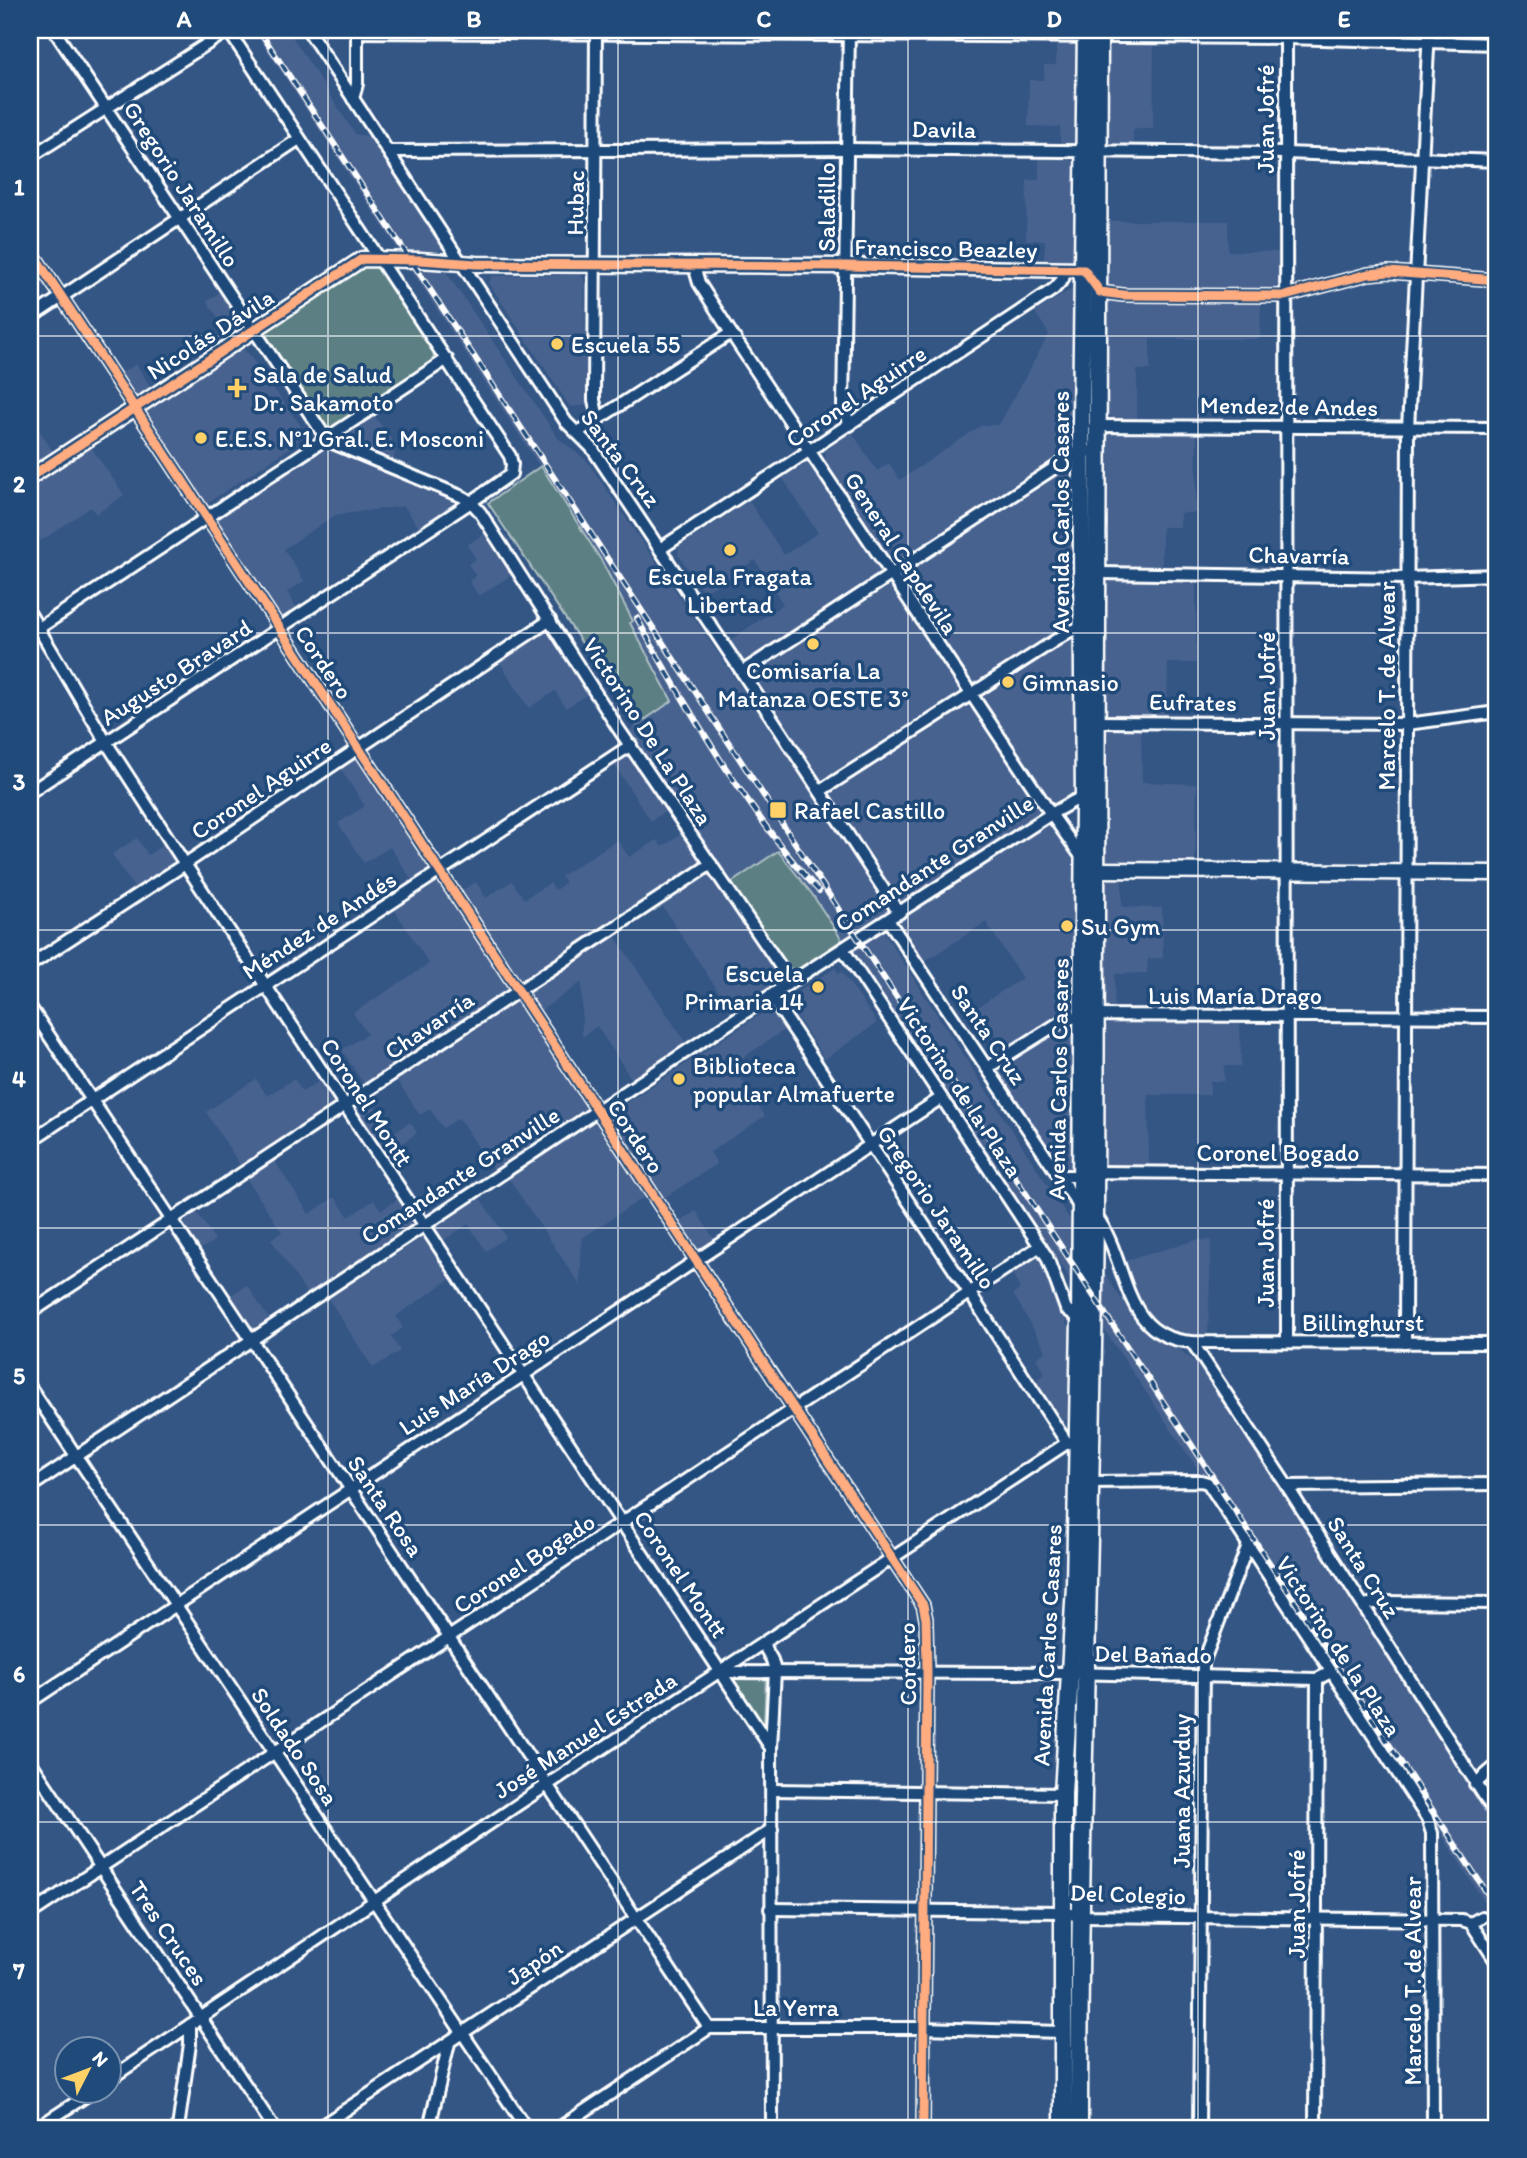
<svg xmlns="http://www.w3.org/2000/svg" width="1527" height="2158" font-family="Itim,sans-serif">
<style>
.built{fill:#47628f}
.green{fill:#5b7f84;stroke:#adbfc2;stroke-width:2}
.lines{fill:none;stroke-linecap:round;stroke-linejoin:round}
.street-casing{stroke:#fff;stroke-width:16}
.secondary-casing{stroke:#fff;stroke-width:19}
.primary-casing{stroke:#fff;stroke-width:21}
.street{stroke:#1f4a7a;stroke-width:10}
.secondary{stroke:#1f4a7a;stroke-width:14}
.primary{stroke:#1f4a7a;stroke-width:16}
.rail-casing{stroke:#fff;stroke-width:6}
.rail{stroke:#1f4a7a;stroke-width:3.5;stroke-dasharray:10;stroke-linecap:butt}
.cycleway-casing{stroke:#1f4a7a;stroke-width:13}
.cycleway{stroke:#ffac80;stroke-width:9}
.grid{fill:none;stroke:#fff;stroke-width:2;stroke-opacity:0.55}
.poi-dot{fill:#ffd166;stroke:#1f4a7a;stroke-width:2.5}
.labels{text-anchor:middle;dominant-baseline:central;stroke-width:7;stroke-linejoin:round;paint-order:stroke}
.street-label{font-size:24px;fill:#fff;stroke:#1f4a7a}
.poi-label{font-size:24px;fill:#fff;stroke:#1f4a7a;text-anchor:start}
.neatline{fill:none;stroke:#fff;stroke-width:2.5}
.grid-label{font-size:23px;text-anchor:middle;font-weight:bold;fill:#fff}
</style>
<rect width="100%" height="100%" fill="#345685"/>
<filter id="ink" filterUnits="userSpaceOnUse"><feTurbulence type="fractalNoise" baseFrequency=".0143" numOctaves="2"/><feDisplacementMap in="SourceGraphic" scale="14" xChannelSelector="R" yChannelSelector="G"/><feConvolveMatrix kernelMatrix="1 2 1 2 8 2 1 2 1" color-interpolation-filters="sRGB"/></filter>
<g filter="url(#ink)">
<g class="built">
<polygon points="254,30 288,30 355,134 376,138 449,248 432,251 558,438 587,461 892,909 877,922 1137,1323 1153,1339 1178,1348 1197,1364 1497,1816 1497,1922 1423,1805 812,894 778,852 728,885 629,731 671,701 646,656 630,623 633,620 601,560"/>
<polygon points="1056,41 1073,42 1079,48 1078,137 1071,145 1060,145 1060,127 1028,126 1029,80 1044,80 1044,65 1056,65"/>
<polygon points="1116,42 1154,42 1153,129 1133,129 1133,147 1111,147 1106,142 1106,51"/>
<polygon points="1039,157 1069,158 1078,169 1077,257 1069,263 1044,262 1045,240 1026,240 1027,180 1039,180"/>
<polygon points="1109,221 1228,221 1228,251 1281,252 1281,284 1270,290 1119,292 1109,286 1108,282"/>
<polygon points="580,274 584,279 587,405 570,407 489,283 492,276"/>
<polygon points="1070,290 1078,293 1079,439 1073,451 899,562 890,561 826,462 825,451 852,432 877,471 889,463 900,480 982,425 999,425 1049,334 1035,312"/>
<polygon points="220,292 239,321 239,329 230,336 207,301"/>
<polygon points="1113,300 1261,300 1260,339 1150,339 1150,370 1137,370 1137,421 1115,421 1107,414 1107,306 1108,302"/>
<polygon points="240,349 246,351 301,426 297,443 206,504 148,414 148,409"/>
<polygon points="136,364 152,389 141,396 128,391 118,375"/>
<polygon points="373,414 396,446 393,462 345,442 342,438 345,432"/>
<polygon points="30,416 54,453 30,469"/>
<polygon points="1113,431 1197,431 1196,513 1180,513 1180,527 1162,527 1162,566 1112,566 1108,563 1106,558 1105,436"/>
<polygon points="88,443 124,495 96,514 91,507 41,541 30,523 30,482"/>
<polygon points="324,448 457,499 458,504 420,529 404,506 335,515 284,549 304,581 287,592 297,608 280,617 277,616 215,519 317,450"/>
<polygon points="810,463 877,562 880,571 877,577 751,659 744,660 729,641 783,604 755,560 704,593 678,554 679,547 749,501 784,555 818,533 782,477 801,464"/>
<polygon points="1067,466 1076,468 1075,619 976,683 972,683 900,576"/>
<polygon points="486,533 513,574 479,596 469,581 476,576 468,564 476,559 467,545"/>
<polygon points="1113,579 1196,580 1196,663 1168,663 1167,718 1109,718 1105,715 1105,584"/>
<polygon points="886,584 893,586 957,682 958,692 956,697 831,779 822,780 817,777 754,674 756,670"/>
<polygon points="546,632 555,638 591,692 566,708 555,691 529,708 499,661"/>
<polygon points="1070,641 1074,642 1078,650 1075,789 1072,796 1053,807 1049,805 979,698 1063,642"/>
<polygon points="968,707 976,711 1038,806 1039,815 905,903 900,902 895,898 834,802 832,793 964,708"/>
<polygon points="1111,728 1141,728 1142,782 1197,784 1195,866 1108,864 1105,861 1105,733"/>
<polygon points="631,753 670,808 651,821 613,763 625,754"/>
<polygon points="356,760 362,764 427,864 427,870 412,880 390,847 364,863 338,823 365,806 340,768"/>
<polygon points="1045,824 1052,826 1077,863 1075,1005 1006,1051 978,1007 1022,978 986,922 922,963 901,930 901,921"/>
<polygon points="685,832 702,859 699,867 523,981 516,978 461,891 476,882 486,898 512,881 524,899 550,883 555,890 565,883 561,876 617,840 629,857 657,840 662,847"/>
<polygon points="137,838 148,855 164,844 173,859 170,866 135,889 112,854"/>
<polygon points="709,874 713,875 781,979 781,984 735,1017 661,904"/>
<polygon points="1111,878 1122,878 1122,907 1162,908 1163,958 1148,959 1147,973 1115,974 1114,1010 1108,1009 1102,1003 1104,884"/>
<polygon points="436,883 443,887 507,982 508,991 505,995 365,1086 342,1050 367,1034 353,1013 429,964 394,909"/>
<polygon points="614,935 689,1047 634,1083 597,1026 582,1037 582,982 539,1012 530,994"/>
<polygon points="835,968 839,974 842,972 877,1023 825,1059 793,1011 795,1009 791,1002 794,999 792,996"/>
<polygon points="519,1002 588,1107 585,1115 496,1174 459,1118 443,1128 430,1109 420,1115 396,1079 512,1003"/>
<polygon points="770,1008 774,1009 787,1028 732,1065 765,1116 710,1152 717,1164 662,1199 609,1115"/>
<polygon points="1240,1021 1241,1066 1224,1066 1224,1081 1210,1081 1210,1095 1148,1095 1149,1167 1106,1167 1099,1161 1103,1030 1110,1022"/>
<polygon points="1066,1025 1077,1032 1073,1166 1071,1169 1065,1171 1056,1165 996,1069 1062,1026"/>
<polygon points="256,1079 267,1096 294,1079 302,1092 321,1080 333,1099 334,1104 333,1107 242,1168 206,1112"/>
<polygon points="369,1097 393,1133 410,1122 417,1133 384,1156 357,1116 357,1106"/>
<polygon points="596,1123 601,1126 647,1195 582,1238 580,1285 509,1179 589,1126"/>
<polygon points="274,1160 309,1214 335,1197 349,1217 374,1200 381,1210 400,1198 415,1221 415,1228 309,1297 271,1239 282,1232 246,1178"/>
<polygon points="480,1198 506,1237 486,1251 468,1224 441,1242 434,1228"/>
<polygon points="196,1211 215,1240 198,1251 184,1230 184,1226 187,1217"/>
<polygon points="696,1211 716,1242 703,1251 694,1248 678,1223"/>
<polygon points="423,1237 452,1278 396,1316 403,1328 391,1336 400,1351 373,1368 328,1298"/>
<polygon points="1197,1240 1211,1240 1208,1336 1173,1336 1167,1334 1142,1309 1125,1261"/>
<polygon points="1039,1256 1048,1268 1070,1333 1072,1354 1072,1411 1068,1419 1061,1422 1033,1382 1045,1374 1036,1358 1046,1351 1013,1294 1020,1289 1012,1272"/>
<polygon points="247,1285 271,1322 259,1331 248,1329 228,1297"/>
</g>
<g class="green">
<polygon points="360,265 375,266 378,268 432,348 434,355 432,361 333,427 326,428 262,330"/>
<polygon points="541,466 601,560 633,621 630,623 672,701 637,725 488,503"/>
<polygon points="778,851 812,894 842,940 790,975 728,885"/>
<polygon points="766,1676 764,1725 730,1678"/>
</g>
<g class="lines">
<defs>
<g id="street">
<polyline points="54,30 326,438 333,443 463,497 471,502 480,512 618,728 791,982"/>
<polyline points="308,30 566,422 592,448 742,672 899,913"/>
<polyline points="596,30 594,400 598,418"/>
<polyline points="849,30 843,407 850,425"/>
<polyline points="1286,30 1287,1342"/>
<polyline points="357,32 1286,38 1497,44"/>
<polyline points="353,99 357,84 357,30"/>
<polyline points="390,151 847,149 1286,153 1497,161"/>
<polyline points="30,157 229,30"/>
<polyline points="30,249 923,1605 926,1619 927,1672 923,2128"/>
<polyline points="694,266 699,283 731,333 1051,814 1083,859"/>
<polyline points="1100,292 1123,295 1285,296 1368,274 1389,272 1497,280"/>
<polyline points="30,318 299,139"/>
<polyline points="1094,426 1497,428"/>
<polyline points="578,432 731,333"/>
<polyline points="660,549 1054,289 1063,279 1066,269"/>
<polyline points="1100,573 1407,578 1497,575"/>
<polyline points="30,614 106,742 185,864 771,1748"/>
<polyline points="30,634 447,359"/>
<polyline points="742,672 1065,461 1081,451 1099,452"/>
<polyline points="1098,722 1407,724 1497,712"/>
<polyline points="820,791 1070,631 1088,627"/>
<polyline points="30,792 471,502 511,474 512,464 510,456 228,30"/>
<polyline points="888,920 1079,1206"/>
<polyline points="843,949 1047,1257 1066,1309 1080,1319"/>
<polyline points="30,965 185,864 550,620"/>
<polyline points="771,996 969,1292 1067,1443"/>
<polyline points="30,1007 709,2028"/>
<polyline points="987,1068 1062,1021 1083,1015 1497,1017"/>
<polyline points="30,1141 631,745"/>
<polyline points="1059,1176 1073,1176 1095,1172 1497,1175"/>
<path d="M1096,1216C1130,1261 1120,1338 1192,1342L1497,1343"/>
<polyline points="30,1313 711,864"/>
<polyline points="1192,1342 1287,1486 1497,1816"/>
<polyline points="1405,1343 1408,428 1429,30"/>
<polyline points="30,1387 526,2128"/>
<polyline points="1086,1482 1201,1481 1208,1483 1427,1818 1432,1833 1433,2128"/>
<polyline points="1287,1486 1497,1484"/>
<polyline points="30,1487 791,982 1051,814 1074,801 1087,800"/>
<polyline points="1364,1605 1379,1602 1497,1603"/>
<polyline points="763,1644 772,1660 775,1671 771,1748 772,2128"/>
<polyline points="721,1672 1069,1673 1317,1679 1331,1672"/>
<polyline points="30,1702 941,1098"/>
<polyline points="30,1761 274,2128"/>
<polyline points="1475,1784 1497,1765"/>
<polyline points="773,1790 1063,1794"/>
<polyline points="770,1909 1062,1912 1080,1916 1462,1920 1471,1923 1482,1917"/>
<polyline points="30,1914 1040,1246"/>
<polyline points="1471,1923 1497,1963"/>
<polyline points="108,2080 547,1785 1067,1443 1082,1441"/>
<polyline points="37,2128 92,2092"/>
<polyline points="178,2128 190,2044 190,2025"/>
<polyline points="318,2128 772,1829"/>
<polyline points="429,2128 449,2043"/>
<polyline points="559,2128 709,2028 923,2028 1062,2032"/>
<polyline points="1199,2128 1203,1663 1248,1545"/>
<polyline points="1315,2128 1317,1679"/>
</g>
<g id="secondary">
<polyline points="30,477 362,259 420,260 476,264 847,266 1084,270 1089,277"/>
<polyline points="1097,870 1497,873"/>
</g>
<g id="primary">
<polyline points="1063,2128 1063,1794 1075,1586 1080,1319 1084,799 1081,426 1086,30"/>
<path d="M1079,2128C1079,1822 1092,1517 1095,1211C1099,817 1098,423 1099,30"/>
</g>
</defs>
<use href="#street" class="street-casing"/>
<use href="#secondary" class="secondary-casing"/>
<use href="#primary" class="primary-casing"/>
<use href="#street" class="street"/>
<use href="#secondary" class="secondary"/>
<use href="#primary" class="primary"/>
<defs>
<g id="rail">
<polyline points="259,30 1497,1908"/>
<path d="M637,618C664,670 694,718 725,767C754,810 783,853 819,891"/>
</g>
</defs>
<use href="#rail" class="rail-casing"/>
<use href="#rail" class="rail"/>
<defs>
<g id="cycleway">
<polyline points="30,249 923,1605 926,1619 927,1672 923,2128"/>
<polyline points="30,477 362,259 420,260 476,264 847,266 1084,270 1100,292 1123,295 1285,296 1368,274 1389,272 1497,280"/>
</g>
</defs>
<use href="#cycleway" class="cycleway-casing"/>
<use href="#cycleway" class="cycleway"/>
</g>
</g>
<path class="grid" d="M328,30V2128M618,30V2128M908,30V2128M1198,30V2128M30,336H1497M30,633H1497M30,930H1497M30,1228H1497M30,1525H1497M30,1822H1497"/>
<g class="poi-dot">
<circle cx="557" cy="344" r="7"/>
<path d="M233.5 377.5h7v7h7v7h-7v7h-7v-7h-7v-7h7z"/>
<circle cx="201" cy="438" r="7"/>
<circle cx="730" cy="550" r="7"/>
<circle cx="813" cy="644" r="7"/>
<circle cx="1008" cy="682" r="7"/>
<rect x="769" y="801" width="18" height="18" rx="3.5"/>
<circle cx="1067" cy="926" r="7"/>
<circle cx="818" cy="987" r="7"/>
<circle cx="679" cy="1079" r="7"/>
</g>
<g class="labels">
<g class="street-label">
<text transform="translate(1265 119) rotate(-90)">Juan Jofré</text>
<text transform="translate(944 129) rotate(1)">Davila</text>
<text transform="translate(182 184) rotate(57)">Gregorio Jaramillo</text>
<text transform="translate(575 203) rotate(-89)">Hubac</text>
<text transform="translate(826 207) rotate(-90)">Saladillo</text>
<text transform="translate(946 248) rotate(1)">Francisco Beazley</text>
<text transform="translate(210 334) rotate(-33)">Nicolás Dávila</text>
<text transform="translate(856 396) rotate(-34)">Coronel Aguirre</text>
<text transform="translate(1289 406) rotate(1)">Mendez de Andes</text>
<text transform="translate(621 458) rotate(53)">Santa Cruz</text>
<text transform="translate(1060 512) rotate(-90)">Avenida Carlos Casares</text>
<text transform="translate(902 553) rotate(57)">General Capdevila</text>
<text transform="translate(1299 555) rotate(1)">Chavarría</text>
<text transform="translate(324 662) rotate(56)">Cordero</text>
<text transform="translate(176 672) rotate(-33)">Augusto Bravard</text>
<text transform="translate(1266 686) rotate(-90)">Juan Jofré</text>
<text transform="translate(1386 686) rotate(-90)">Marcelo T. de Alvear</text>
<text transform="translate(1193 702) rotate(1)">Eufrates</text>
<text transform="translate(648 731) rotate(57)">Victorino De La Plaza</text>
<text transform="translate(261 788) rotate(-34)">Coronel Aguirre</text>
<text transform="translate(934 863) rotate(-33)">Comandante Granville</text>
<text transform="translate(319 925) rotate(-33)">Méndez de Andés</text>
<text x="1235" y="995">Luis María Drago</text>
<text transform="translate(429 1025) rotate(-34)">Chavarría</text>
<text transform="translate(989 1034) rotate(56)">Santa Cruz</text>
<text transform="translate(1058 1079) rotate(-89)">Avenida Carlos Casares</text>
<text transform="translate(960 1087) rotate(57)">Victorino de la Plaza</text>
<text transform="translate(367 1102) rotate(57)">Coronel Montt</text>
<text transform="translate(636 1136) rotate(57)">Cordero</text>
<text x="1278" y="1152">Coronel Bogado</text>
<text transform="translate(460 1175) rotate(-33)">Comandante Granville</text>
<text transform="translate(937 1207) rotate(56)">Gregorio Jaramillo</text>
<text transform="translate(1265 1253) rotate(-90)">Juan Jofré</text>
<text x="1363" y="1322">Billinghurst</text>
<text transform="translate(474 1382) rotate(-33)">Luis María Drago</text>
<text transform="translate(386 1506) rotate(56)">Santa Rosa</text>
<text transform="translate(524 1563) rotate(-33)">Coronel Bogado</text>
<text transform="translate(1364 1567) rotate(58)">Santa Cruz</text>
<text transform="translate(681 1574) rotate(56)">Coronel Montt</text>
<text transform="translate(1047 1645) rotate(-87)">Avenida Carlos Casares</text>
<text transform="translate(1339 1646) rotate(57)">Victorino de la Plaza</text>
<text transform="translate(1153 1654) rotate(1)">Del Bañado</text>
<text transform="translate(907 1664) rotate(-91)">Cordero</text>
<text transform="translate(585 1735) rotate(-33)">José Manuel Estrada</text>
<text transform="translate(295 1746) rotate(56)">Soldado Sosa</text>
<text transform="translate(1181 1791) rotate(-90)">Juana Azurduy</text>
<text transform="translate(1128 1894) rotate(2)">Del Colegio</text>
<text transform="translate(1296 1904) rotate(-90)">Juan Jofré</text>
<text transform="translate(169 1933) rotate(56)">Tres Cruces</text>
<text transform="translate(534 1962) rotate(-34)">Japón</text>
<text transform="translate(1412 1981) rotate(-90)">Marcelo T. de Alvear</text>
<text x="796" y="2007">La Yerra</text>
</g>
<g class="poi-label">
<text x="571" y="344">Escuela 55</text>
<text x="253" y="374">Sala de Salud<tspan x="253" dy="28">Dr. Sakamoto</tspan></text>
<text x="215" y="438">E.E.S. N°1 Gral. E. Mosconi</text>
<text x="730" y="576" text-anchor="middle">Escuela Fragata<tspan x="730" dy="28">Libertad</tspan></text>
<text x="813" y="670" text-anchor="middle">Comisaría La<tspan x="813" dy="28">Matanza OESTE 3°</tspan></text>
<text x="1022" y="682">Gimnasio</text>
<text x="794" y="810">Rafael Castillo</text>
<text x="1081" y="926">Su Gym</text>
<text x="804" y="973" text-anchor="end">Escuela<tspan x="804" dy="28">Primaria 14</tspan></text>
<text x="693" y="1065">Biblioteca<tspan x="693" dy="28">popular Almafuerte</tspan></text>
</g>
</g>
<rect width="1527" height="2158" fill="none" stroke="#1f4a7a" stroke-width="77"/>
<g transform="translate(88 2070) rotate(48)"><circle r="33" fill="#1f4a7a" stroke="#7992af" stroke-width="2"/>
<path d="M0-5L12 26L0 18L-12 26Z" fill="#ffd166"/>
<text y="-10" font-size="19" font-weight="bold" text-anchor="middle" fill="#ffffff">N</text>
</g>
<rect x="38" y="38" width="1450" height="2082" class="neatline"/>
<g class="grid-label">
<text x="184" y="27">A</text>
<text x="474" y="27">B</text>
<text x="764" y="27">C</text>
<text x="1054" y="27">D</text>
<text x="1344" y="27">E</text>
<text x="19" y="195">1</text>
<text x="19" y="492">2</text>
<text x="19" y="790">3</text>
<text x="19" y="1087">4</text>
<text x="19" y="1384">5</text>
<text x="19" y="1682">6</text>
<text x="19" y="1979">7</text>
</g>
</svg>
